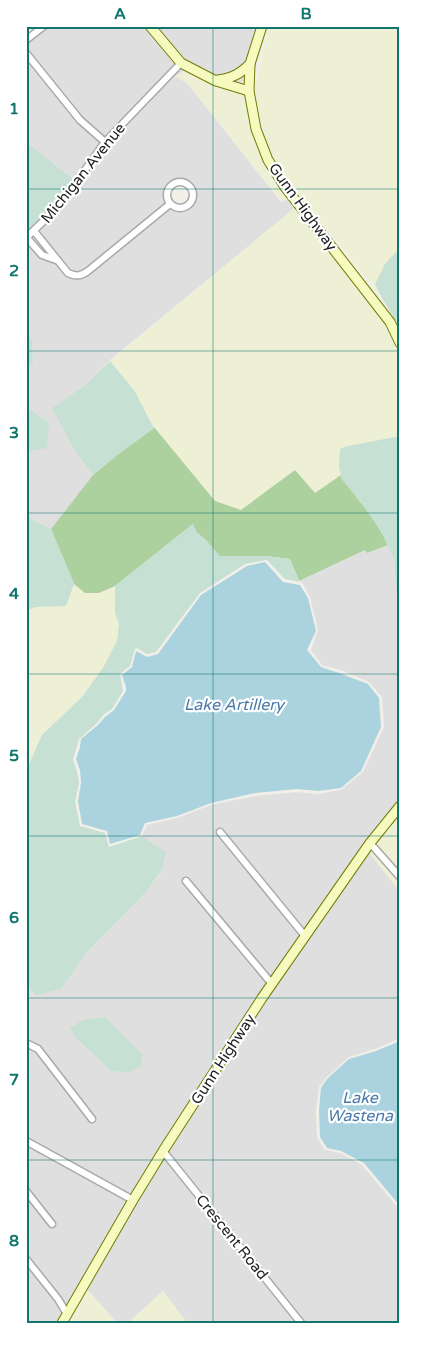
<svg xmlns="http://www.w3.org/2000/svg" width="426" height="1349" font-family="'Varela Round',sans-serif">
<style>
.residential{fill:#e0dfdf;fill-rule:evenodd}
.farmland{fill:#eef0d5}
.forest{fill:#add19e}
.wetland{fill:#c6e0d4}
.water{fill:#aad3df}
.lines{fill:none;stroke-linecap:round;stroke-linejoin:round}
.minor-casing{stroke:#a9a9a9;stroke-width:9}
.secondary-casing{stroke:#707d05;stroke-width:11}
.minor{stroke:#fff;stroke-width:6}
.secondary{stroke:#f7fabf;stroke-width:9}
.grid{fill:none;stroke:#0f766e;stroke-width:1;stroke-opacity:0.55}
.labels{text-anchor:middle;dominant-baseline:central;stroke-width:4.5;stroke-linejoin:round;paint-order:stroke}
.street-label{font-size:15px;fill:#222;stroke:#fff}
.water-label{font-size:16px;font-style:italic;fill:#4a7aab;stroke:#fff}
.neatline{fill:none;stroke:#0f766e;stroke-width:2}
.grid-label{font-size:16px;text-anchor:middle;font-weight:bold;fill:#0f766e}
</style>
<rect width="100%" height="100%" fill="#f2efe9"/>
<g class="residential">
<polygon points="48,26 151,26 180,62 105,138 82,118 26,47 26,44"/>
<polygon points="156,26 267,26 265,30 250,84 220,77 185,61"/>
<polygon points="26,58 77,122 101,143 74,180 26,142"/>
<polygon points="184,66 186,69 174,78 177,77 188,84 281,202 290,198 296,207 110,360 85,385 52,408 72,446 93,475 51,529 26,516 26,452 47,447 31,410 26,410 26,369 33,362 32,340 26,325 26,242 39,258 54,262 66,275 70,278 80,279 90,274 170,208 177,211 183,211 188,209 192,206 196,196 194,187 190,182 185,180 176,180 171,182 167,186 164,192 164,197 166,204 87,269 79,273 71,271 39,231 62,207 107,144"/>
<path d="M388,545L394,560L396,589L400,596V800L305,931L221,828L216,832L301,937L272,978L187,877L182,881L268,984L132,1196L26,1137V1047L36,1052L91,1123L96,1119L41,1047L26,1040V983L61,989L89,950L146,892L162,871L165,852L142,836L147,825L177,818L211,805L255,796L297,792L318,794L341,790L363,772L384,727L382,697L369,682L341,670L322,665L311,650L318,630L310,597L303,584L299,581L365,550L367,553ZM76,1038L128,1073L111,1071Z"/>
<polygon points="368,851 400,892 400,1038 375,1049 349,1057 326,1078 319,1087 316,1112 317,1138 325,1150 340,1153 362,1165 400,1210 400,1323 306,1323 167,1150 265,999"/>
<polygon points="26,1145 128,1202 68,1308 61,1297 26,1254 26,1197 51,1228 56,1224 26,1186"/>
<polygon points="163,1156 230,1239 297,1323 187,1323 163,1291 128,1323 117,1323 86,1288"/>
<polygon points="26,1264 55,1301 64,1314 59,1323 26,1323"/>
</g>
<g class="farmland">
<polygon points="271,26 400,26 400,248 385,264 375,284 382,298 295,189 275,161 264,133 256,105 255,87 268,31"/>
<polygon points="189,67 249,90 270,165 400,343 400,436 348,446 339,466 341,475 315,494 294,470 242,510 215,501 154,427 134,390 110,361 296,207 290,198 282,202 188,84 177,77 169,82"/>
<polygon points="74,584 85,593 99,593 115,586 115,613 119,624 117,641 103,668 82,697 42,735 26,771 26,610 37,607 66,606"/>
<polygon points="400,811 400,872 374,843"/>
<polygon points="370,848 400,882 400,892 368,851"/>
<polygon points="86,1288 117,1323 76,1323 70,1316"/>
<polygon points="163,1291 187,1323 128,1323"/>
</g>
<path class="forest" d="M154,427L215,501L241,510L295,470L315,493L341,475L342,479C359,500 377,521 388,545L367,553L365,550L299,581L290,559L265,556H219L206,540L196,532L193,524L115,586L99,593H85L74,584L51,529L93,475L117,455L154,428Z"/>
<g class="wetland">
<path d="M26,142L74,180C60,199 46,219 26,233Z"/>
<polygon points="400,248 400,328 382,298 375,284 385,264"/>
<polygon points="26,325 32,340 33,363 26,369"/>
<polygon points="110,361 134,390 154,428 117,455 93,475 72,446 52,408 85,385"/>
<polygon points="26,410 31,410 49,423 47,448 26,452"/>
<polygon points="400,436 400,596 396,589 394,560 381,531 361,502 342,479 339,466 340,449 348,446"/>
<polygon points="26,516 51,529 74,584 66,606 37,607 26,610"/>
<polygon points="193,524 196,532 206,540 220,556 265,556 290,559 299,582 285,579 267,560 245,564 200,593 156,652 147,654 137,648 135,649 130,666 120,674 123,691 112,709 104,714 96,724 79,739 73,760 77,771 79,783 75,802 80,826 105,833 109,847 142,836 166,852 162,870 146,892 89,950 61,989 36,995 26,983 26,771 42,735 82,697 103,668 117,641 119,624 115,613 115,586"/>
<polygon points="105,1017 142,1054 141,1066 128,1073 111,1071 76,1038 70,1028 83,1020"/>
</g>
<g class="water">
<polygon points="265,562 283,582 300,585 308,598 316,631 307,650 321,667 339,673 368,684 379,698 381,727 361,771 341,788 318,791 297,789 255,793 211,803 177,816 145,823 140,835 110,844 107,831 82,824 78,801 81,783 80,770 76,759 80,747 81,739 98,725 105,717 114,710 126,691 126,687 122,675 132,667 136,651 147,657 158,654 201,595 247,566"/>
<polygon points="400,1041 400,1206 364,1163 341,1151 327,1148 320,1137 319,1111 321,1088 327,1079 349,1059 376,1051"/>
</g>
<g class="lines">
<defs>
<g id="minor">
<polyline points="26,40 44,26"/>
<polyline points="26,53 80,120 105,142"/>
<circle cx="180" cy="195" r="13"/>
<path d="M34,231L68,273C76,277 81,276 88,271L170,204"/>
<polyline points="26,238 60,205 105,142 181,63"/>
<polyline points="27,238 42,255 56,260"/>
<polyline points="220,832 305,936"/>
<polyline points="370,843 400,877"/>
<polyline points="186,881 272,984"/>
<polyline points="26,1043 38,1049 92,1119"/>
<polyline points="26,1141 133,1200"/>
<polyline points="163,1151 301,1323"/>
<polyline points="26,1191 52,1224"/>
<polyline points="26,1259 58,1299 67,1314"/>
</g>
<g id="secondary">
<polyline points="150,26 181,63 216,81 249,91"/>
<polyline points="262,26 250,64 249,91 256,129 268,160 285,187 390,322 400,343"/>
<path d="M218,80C232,78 240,74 250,64"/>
<polyline points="62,1323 133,1200 163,1151 262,998 370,843 400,806"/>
</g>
</defs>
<use href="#minor" class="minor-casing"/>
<use href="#secondary" class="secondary-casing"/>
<use href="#minor" class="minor"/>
<use href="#secondary" class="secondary"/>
</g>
<path class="grid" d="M213,26V1323M26,189H400M26,351H400M26,513H400M26,674H400M26,836H400M26,998H400M26,1160H400"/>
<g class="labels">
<g class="street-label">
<text transform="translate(83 173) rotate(-51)">Michigan Avenue</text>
<text transform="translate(303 207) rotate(54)">Gunn Highway</text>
<text transform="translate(223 1059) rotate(-57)">Gunn Highway</text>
<text transform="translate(232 1237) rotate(51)">Crescent Road</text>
</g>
<g class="water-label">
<text x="234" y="705">Lake Artillery</text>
<text x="360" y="1098">Lake<tspan x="360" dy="18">Wastena</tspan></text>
</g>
</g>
<rect width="426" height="1349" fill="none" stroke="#ffffff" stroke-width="55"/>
<rect x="28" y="28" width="370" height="1294" class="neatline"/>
<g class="grid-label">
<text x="120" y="19">A</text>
<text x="306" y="19">B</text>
<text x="14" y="114">1</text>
<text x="14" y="276">2</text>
<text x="14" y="438">3</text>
<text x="14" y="599">4</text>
<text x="14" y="761">5</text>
<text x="14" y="923">6</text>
<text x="14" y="1085">7</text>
<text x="14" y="1246">8</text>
</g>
</svg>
